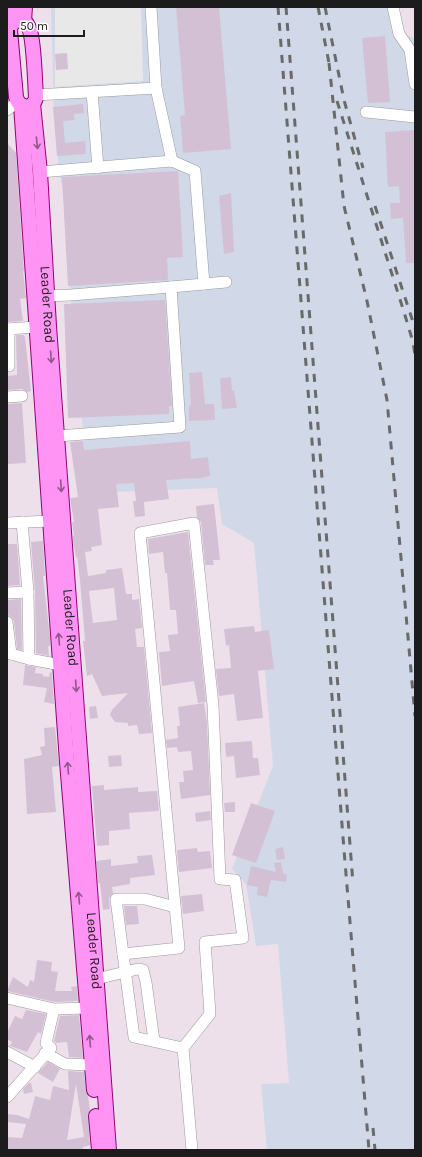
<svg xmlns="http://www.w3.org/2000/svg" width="422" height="1157" font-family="Karla,sans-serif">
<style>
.industrial{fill:#d1d8e8}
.parking{fill:#e8e8e8}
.building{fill:#d4c0d5;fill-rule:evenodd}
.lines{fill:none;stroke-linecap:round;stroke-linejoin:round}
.minor-casing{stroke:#999;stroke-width:12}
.major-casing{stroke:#930076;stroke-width:16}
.minor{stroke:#fff;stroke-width:11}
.major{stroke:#ff94f5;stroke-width:14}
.rail{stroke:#6a6a6a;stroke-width:3;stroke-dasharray:8 8;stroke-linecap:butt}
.oneway{stroke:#8e5888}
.labels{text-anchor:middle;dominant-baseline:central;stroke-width:3;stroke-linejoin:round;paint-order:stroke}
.street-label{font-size:14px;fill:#1c1c1c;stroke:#fff}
</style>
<rect width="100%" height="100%" fill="#eee0eb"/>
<polygon class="industrial" points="51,7 394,7 396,33 415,38 415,1150 267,1150 261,1084 289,1083 278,944 256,946 246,884 232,869 273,766 254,543 222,524 217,488 86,493 83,434 67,256 63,192 59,170 54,119"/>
<polygon class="parking" points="55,7 141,7 143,81 55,87"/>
<g class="building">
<polygon points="176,7 219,7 231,149 183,153 180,116 185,115"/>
<polygon points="385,36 390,102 368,103 362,38"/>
<polygon points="67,53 68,69 56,70 55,54"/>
<polygon points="83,104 84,113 74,114 74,120 63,121 65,143 85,141 86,154 57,156 53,107"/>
<polygon points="415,130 415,199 414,199 415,263 406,263 403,218 391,219 390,203 400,203 399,186 388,187 385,132"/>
<polygon points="7,143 16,153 24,271 23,271 26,298 20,299 23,321 7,322"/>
<polygon points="178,171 183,257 167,258 168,280 68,286 62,177"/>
<polygon points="231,193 234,252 224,254 219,196"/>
<polygon points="165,300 172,406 169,406 169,414 68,418 64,304"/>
<polygon points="16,335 24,335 25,338 31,391 27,392 22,389 7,390 7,376 17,375"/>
<polygon points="202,372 205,404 214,404 215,420 189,421 189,405 191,405 189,373"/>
<polygon points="231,377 232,391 234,390 237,408 222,409 220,378"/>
<polygon points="22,403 26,463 7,464 7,404"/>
<path d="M83,441L84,450L190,441L191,459L208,457L210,476L196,479V478L166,480L169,499L144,502L145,516L135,517L133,501H136L134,483L116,484L119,507L98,509L102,545L91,547L92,551L85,552L88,576L106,573V570L122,568L126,594H132V600L139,599L142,628L135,629L137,647H144L152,733L139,734L137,725L128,726V723L115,722L110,715L112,710L128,693L102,696L92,674L87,676L83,641H85L80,580L77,557H76L73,541V536H74L72,522H74L70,498L78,497L70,442ZM114,588L117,620L93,623L89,591Z"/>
<polygon points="214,504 220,560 213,560 214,565 205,565 201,522 197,517 196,506"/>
<polygon points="188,532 206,702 198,703 194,681 162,686 159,652 170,651 168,635 178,634 176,610 170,610 167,573 165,573 163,552 149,554 148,539"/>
<polygon points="43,541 45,576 43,576 50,637 50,646 48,646 49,656 36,653 35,592 31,542"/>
<polygon points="7,544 17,544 20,585 7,586"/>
<polygon points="21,599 22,650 17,649 14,621 12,618 8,615 7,612 7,600"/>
<polygon points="254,626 255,632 269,630 274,669 258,671 263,718 237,721 234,694 219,696 216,669 231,668 229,645 226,646 224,629"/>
<polygon points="25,665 36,667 35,673 43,674 43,676 49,677 50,672 52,673 54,704 44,702 47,688 23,685"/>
<polygon points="204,703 207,723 210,795 181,799 179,782 184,782 183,771 193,770 191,751 178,752 177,747 167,748 166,740 178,738 177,726 180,726 178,707"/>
<polygon points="96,706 98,718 90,719 89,707"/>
<polygon points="55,727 59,766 52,767 56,812 27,814 24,759 42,755 40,747 45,746 44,728"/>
<polygon points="252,741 253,758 258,758 260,775 236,778 234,756 226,757 225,743"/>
<polygon points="121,755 122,766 109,767 108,756"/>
<polygon points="104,785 104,790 138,787 138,792 157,791 159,811 129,813 130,829 109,831 109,845 97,846 92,786"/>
<polygon points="235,802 235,812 225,812 224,803"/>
<polygon points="251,803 275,811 256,863 232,855"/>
<polygon points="210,811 211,820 196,822 195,813"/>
<polygon points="283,847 285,859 277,860 275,849"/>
<polygon points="197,848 198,852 210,851 212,868 179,872 177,850"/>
<polygon points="152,855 155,875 130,878 130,884 112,887 113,893 110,896 109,899 110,909 103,910 100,883 98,883 96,861 111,859 111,866 138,863 137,856"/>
<polygon points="281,862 283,874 287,874 286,882 271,880 267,897 257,895 258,887 247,885 251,866 276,872 274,863"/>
<polygon points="202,894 204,911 183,914 181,896"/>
<polygon points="124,906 137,906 139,924 126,925"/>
<polygon points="37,960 52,962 51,971 58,972 55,991 72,991 71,987 77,986 78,1001 55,1002 7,991 13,977 28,987 30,980 34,982"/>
<polygon points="26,1010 46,1014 41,1034 38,1032 27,1052 10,1046 12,1042 7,1039 7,1033 15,1016 22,1019"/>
<polygon points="79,1015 83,1058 69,1057 67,1042 56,1043 54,1041 60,1016"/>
<polygon points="48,1062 60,1069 53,1082 38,1073"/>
<path d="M68,1071L84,1072L86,1091L88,1096L90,1110L88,1117L90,1145L83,1147V1150H7V1137L22,1138L26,1124L7,1122V1114L17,1115L29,1119L35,1096L50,1100L53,1086L69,1090ZM76,1084L84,1137L67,1140L73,1102Z"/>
<polygon points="29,1083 31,1083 33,1092 24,1094 23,1089"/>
</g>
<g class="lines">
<defs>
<g id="minor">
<polyline points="151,7 156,88 172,161"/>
<polyline points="393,7 399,34 410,50 415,84"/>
<polyline points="92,92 98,168"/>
<polyline points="36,95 156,88"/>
<polyline points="7,110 17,102"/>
<polyline points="366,112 415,117"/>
<polyline points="40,172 172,161 195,171 204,284 226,282"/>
<polyline points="171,287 204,284"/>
<polyline points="47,296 71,295 171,287 180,427 57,436"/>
<polyline points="7,329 36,327"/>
<polyline points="9,366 9,329"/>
<polyline points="7,397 22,396"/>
<polyline points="22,522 28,592 29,659"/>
<polyline points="7,523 50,521"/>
<polyline points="7,593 28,592"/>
<polyline points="7,622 11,654"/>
<polyline points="7,653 29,659 61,665"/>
<polyline points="123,954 116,899 145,899 175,907"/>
<polyline points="96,979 138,969 143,970 146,982 154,1041"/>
<polyline points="7,998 54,1009 88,1008"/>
<polyline points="183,1048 134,1037 123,954 179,948 140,533 194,523 213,705 220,879 235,880 243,938 205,942 210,1014 183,1048 192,1150"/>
<polyline points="7,1052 35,1067"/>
<polyline points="45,1053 65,1064 91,1065"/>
<polyline points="7,1097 51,1048 46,1043 54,1009"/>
</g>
<g id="major">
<polyline points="14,7 14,22"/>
<path d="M18,20C23,21 26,21 28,26C34,35 35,83 36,97C34,110 19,109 16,97L10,30C11,24 13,22 18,20Z"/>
<polyline points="24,21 25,7"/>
<path id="s1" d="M33,104L40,172L49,326L109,1150"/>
<polyline points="21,105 67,762 94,1090"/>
<polyline points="96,1116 99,1150"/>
</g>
</defs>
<use href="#minor" class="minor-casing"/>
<use href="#major" class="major-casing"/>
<use href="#minor" class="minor"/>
<use href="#major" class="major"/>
<g class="rail">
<polyline points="278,7 344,850 369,1150"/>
<polyline points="286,7 353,884"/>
<polyline points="318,7 330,68"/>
<polyline points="325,7 344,100 363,168"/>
<polyline points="329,63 344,206 367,301 387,400 415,716"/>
<polyline points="337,101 404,312 413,342 415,355"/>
<polyline points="375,206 415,328"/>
<polyline points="373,1128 375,1150"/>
</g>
</g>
<defs><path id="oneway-shaft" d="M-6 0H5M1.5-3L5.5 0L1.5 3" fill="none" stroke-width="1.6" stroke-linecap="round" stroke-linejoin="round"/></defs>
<g class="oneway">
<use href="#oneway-shaft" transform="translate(37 143) rotate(84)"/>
<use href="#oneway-shaft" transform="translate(51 357) rotate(86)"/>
<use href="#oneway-shaft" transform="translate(61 486) rotate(86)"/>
<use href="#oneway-shaft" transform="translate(59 639) rotate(-94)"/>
<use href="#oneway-shaft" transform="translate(76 686) rotate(86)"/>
<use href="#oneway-shaft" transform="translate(68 768) rotate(-95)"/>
<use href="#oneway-shaft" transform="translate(79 898) rotate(-95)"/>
<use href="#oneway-shaft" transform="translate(90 1041) rotate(-94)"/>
</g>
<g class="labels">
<g class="street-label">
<text stroke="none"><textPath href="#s1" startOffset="201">Leader Road</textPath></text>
<text stroke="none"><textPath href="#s1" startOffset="525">Leader Road</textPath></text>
<text stroke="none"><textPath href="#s1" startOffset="849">Leader Road</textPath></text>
</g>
</g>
<rect width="422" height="1157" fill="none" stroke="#1c1c1c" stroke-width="16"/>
<path d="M14 30v6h70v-6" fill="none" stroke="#1c1c1c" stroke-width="2"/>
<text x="20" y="30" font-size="12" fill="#1c1c1c" stroke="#ffffff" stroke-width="3" paint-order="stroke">50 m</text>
</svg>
